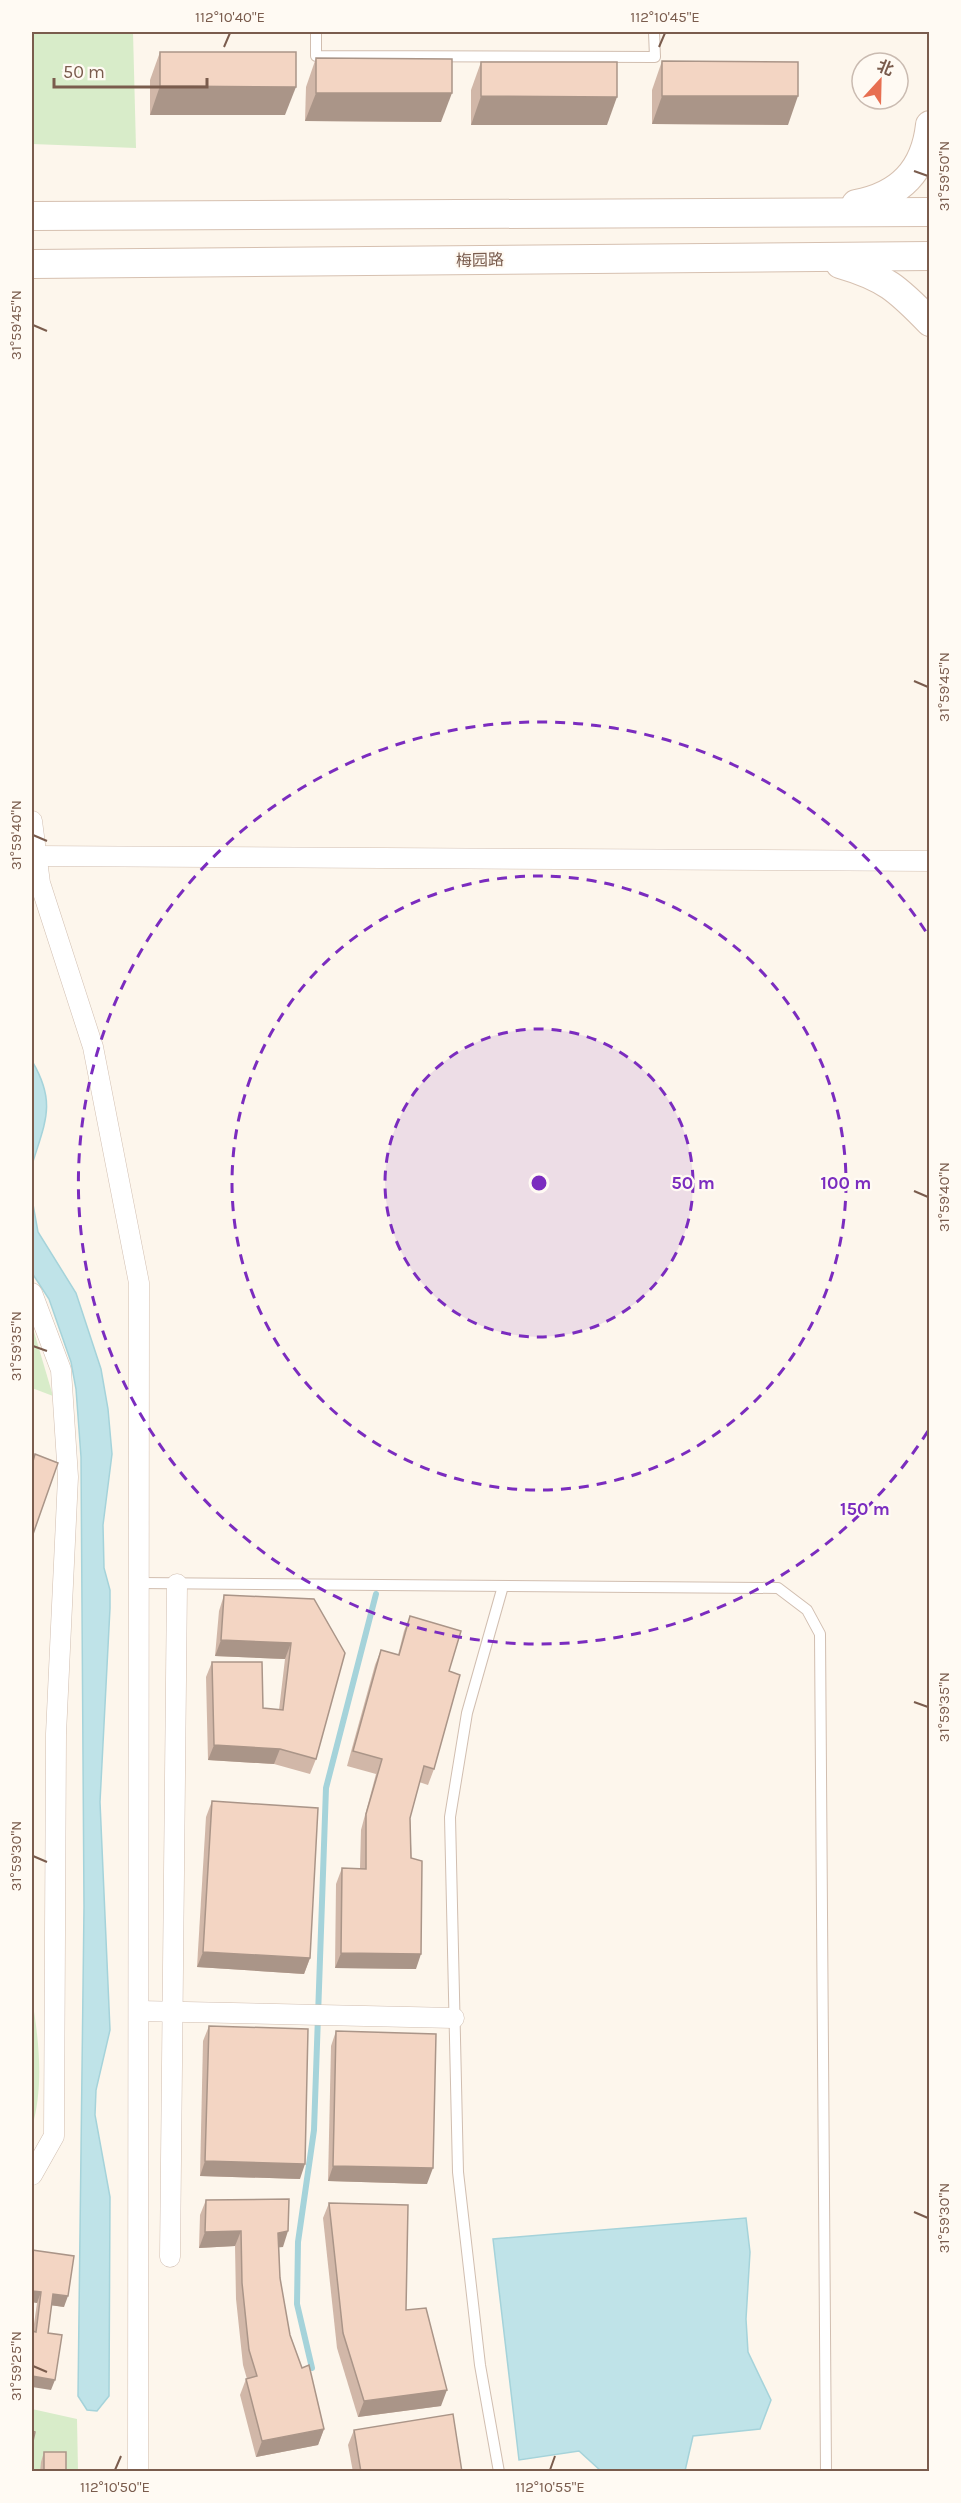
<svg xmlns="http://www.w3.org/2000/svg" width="961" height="2503" font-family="Karla,'Noto Sans SC',sans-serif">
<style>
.green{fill:#d8ecc9}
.water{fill:#bfe3e8;stroke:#a5d3da;stroke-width:1.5}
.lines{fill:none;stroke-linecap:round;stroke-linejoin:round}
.stream{stroke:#a5d3da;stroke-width:6}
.lane-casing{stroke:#d1beb0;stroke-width:12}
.street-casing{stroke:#d1beb0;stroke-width:21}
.secondary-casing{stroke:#d6c0b0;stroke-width:30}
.lane{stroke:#fff;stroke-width:10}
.street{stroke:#fff;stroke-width:20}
.secondary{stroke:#fff;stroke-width:28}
.wall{fill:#d1b7a8}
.shaded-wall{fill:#aa9588}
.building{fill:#f3d5c3;stroke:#aa9588;stroke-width:1.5}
.ticks{fill:none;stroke:#7a5c4d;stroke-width:2}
.ring{fill:none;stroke:#7b2cbf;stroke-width:3;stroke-dasharray:10 8}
.labels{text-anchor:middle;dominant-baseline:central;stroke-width:4.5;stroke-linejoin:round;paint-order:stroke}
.street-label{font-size:16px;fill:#7a5c4d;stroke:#fffaf3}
.centre{fill:#7b2cbf;stroke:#fffaf3;stroke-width:3}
.ring-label{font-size:18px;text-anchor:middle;font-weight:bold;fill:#7b2cbf;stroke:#fffaf3;stroke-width:4.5;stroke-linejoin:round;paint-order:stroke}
.neatline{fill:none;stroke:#7a5c4d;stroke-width:2}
.ticks-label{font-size:15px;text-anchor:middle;fill:#7a5c4d}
</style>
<rect width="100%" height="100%" fill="#fdf6ec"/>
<g class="green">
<polygon points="32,32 133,32 136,148 32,144"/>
<polygon points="32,1325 53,1396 32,1388"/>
<path d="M32,1999C39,2040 44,2087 32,2127Z"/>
<polygon points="32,2409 77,2419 78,2471 32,2472"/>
</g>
<g class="water">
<path d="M32,1061C57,1103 45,1122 32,1165Z"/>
<polygon points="32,1199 38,1232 76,1293 101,1369 108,1409 112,1454 103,1525 104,1568 110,1590 110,1608 100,1802 110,2030 96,2090 95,2115 110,2197 109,2396 97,2411 87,2410 78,2396 84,1907 81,1457 76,1389 71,1362 49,1299 32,1273"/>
<polygon points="746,2218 750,2252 746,2319 748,2352 771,2400 760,2429 693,2436 685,2471 601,2471 579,2451 519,2460 493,2239"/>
</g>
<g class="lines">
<polyline class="stream" points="312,2368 297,2304 298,2242 314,2130 326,1788 376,1594"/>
<defs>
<g id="lane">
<polyline points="316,32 316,56 655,57 654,32"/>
<polyline points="140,1583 778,1588 807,1610 820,1634 826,2472"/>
<polyline points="499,2472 480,2365 458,2172 450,1817 467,1713 503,1586"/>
</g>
<g id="street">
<polyline points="32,821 40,883 93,1047 139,1283 138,2472"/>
<polyline points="32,856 930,861"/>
<polyline points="32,1293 61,1370 68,1477 56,1734 54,2136 32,2175"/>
<polyline points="139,2011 454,2018"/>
<polyline points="170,2257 177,1584"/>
</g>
<g id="secondary">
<path d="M856,204C900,196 925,170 930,125"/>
<polyline points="32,216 930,212"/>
<polyline points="32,264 930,256"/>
<path d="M840,264C885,277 898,289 930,322"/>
</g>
</defs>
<use href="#lane" class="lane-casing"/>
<use href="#street" class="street-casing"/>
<use href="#secondary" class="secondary-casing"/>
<use href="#lane" class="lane"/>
<use href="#street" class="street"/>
<use href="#secondary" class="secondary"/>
</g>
<g class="wall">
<polygon points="160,52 285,115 150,115 150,80"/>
<polygon points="316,58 441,122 305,121 306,87"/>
<polygon points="662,61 788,125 652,124 652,90"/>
<polygon points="481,62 607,125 471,125 471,90"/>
<polygon points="224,1595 314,1599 316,1759 310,1774 274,1764 208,1760 206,1677 212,1662 263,1708 279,1710 285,1659 215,1656 219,1611"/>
<polygon points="410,1616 449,1671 434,1769 428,1785 419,1782 410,1818 416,1969 335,1968 336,1884 342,1868 360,1868 361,1830 376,1774 347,1766 375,1665 381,1650 398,1655 404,1631"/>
<polygon points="212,1801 310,1958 304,1974 197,1967 206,1817"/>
<polygon points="209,2026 300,2179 200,2176 203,2041"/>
<polygon points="336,2031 427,2184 328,2181 331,2046"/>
<polygon points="206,2200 283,2247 279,2247 280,2278 290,2335 324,2429 318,2445 256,2457 240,2395 246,2379 247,2379 243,2365 236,2299 235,2246 199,2248 200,2215"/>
<polygon points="329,2203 406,2310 441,2406 358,2417 337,2348 323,2218"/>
<polygon points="32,2250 64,2307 51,2305 48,2333 51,2390 33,2331 37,2303 32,2302"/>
<polygon points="354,2430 462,2472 353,2472 348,2445"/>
<polygon points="44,2452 66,2472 40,2472 41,2462"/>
</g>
<g class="shaded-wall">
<polygon points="160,86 296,87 285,115 150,115"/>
<polygon points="316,93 452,93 441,122 305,121"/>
<polygon points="481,96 617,97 607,125 471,125"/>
<polygon points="662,96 798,96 788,125 652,124"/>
<polygon points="221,1640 291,1643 285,1659 215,1656"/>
<polygon points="214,1745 280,1749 274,1764 208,1760"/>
<polygon points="203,1952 310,1958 304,1974 197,1967"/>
<polygon points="341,1953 421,1954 416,1969 335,1968"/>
<polygon points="205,2161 305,2164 300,2179 200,2176"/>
<polygon points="333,2166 433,2168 427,2184 328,2181"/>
<polygon points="241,2231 235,2246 199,2248 205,2232"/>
<polygon points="288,2231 283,2247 273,2248 278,2233"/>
<polygon points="32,2291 41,2292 37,2303 32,2302"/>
<polygon points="53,2294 68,2296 64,2307 49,2305"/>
<polygon points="32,2376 55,2380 51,2390 32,2387"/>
<polygon points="447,2390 441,2406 358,2417 364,2401"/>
<polygon points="324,2429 318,2445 256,2457 262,2441"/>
</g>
<g class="building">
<polygon points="160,52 296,52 296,87 160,86"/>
<polygon points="316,58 452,59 452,93 316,93"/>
<polygon points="662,61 798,62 798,96 662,96"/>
<polygon points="481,62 617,62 617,97 481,96"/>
<polygon points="35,1454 58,1463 32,1537 32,1465"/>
<polygon points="224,1595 314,1599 345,1653 316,1759 280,1749 214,1745 212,1662 262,1662 263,1708 283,1710 291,1643 221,1640"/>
<polygon points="410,1616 461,1631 449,1671 460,1675 434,1769 424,1766 410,1818 411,1858 422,1861 421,1954 341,1953 342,1868 366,1869 366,1814 382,1759 353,1751 381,1650 399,1655"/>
<polygon points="212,1801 318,1808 310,1958 203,1952"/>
<polygon points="209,2026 308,2029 305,2164 205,2161"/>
<polygon points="336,2031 436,2034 433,2168 333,2166"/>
<polygon points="289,2199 288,2231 278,2233 280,2278 290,2335 302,2368 309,2365 324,2429 262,2441 246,2379 257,2376 249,2350 242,2283 241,2231 205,2232 206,2200"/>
<polygon points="329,2203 408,2205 406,2310 426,2308 447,2390 364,2401 343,2333"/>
<polygon points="32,2250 74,2256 68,2296 53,2294 48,2333 62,2335 55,2380 32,2376 32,2331 36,2332 41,2292 32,2291"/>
<polygon points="453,2414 462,2472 361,2472 354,2430"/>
<polygon points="32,2431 35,2432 32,2446"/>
<rect x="44" y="2452" width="22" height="20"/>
</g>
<path class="ticks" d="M224,47L230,33M659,47L665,33M914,171L928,176M33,325L47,331M914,681L928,687M33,835L47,841M914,1191L928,1197M33,1346L47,1351M914,1702L928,1707M33,1856L47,1862M914,2212L928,2218M33,2366L47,2372M115,2470L121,2456M550,2470L555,2456"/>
<circle cx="539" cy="1183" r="154" fill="#7b2cbf" fill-opacity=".12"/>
<g class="ring">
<circle cx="539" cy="1183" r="154"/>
<circle cx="539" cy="1183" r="307"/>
<path d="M928 1431A461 461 0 1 1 928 935"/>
</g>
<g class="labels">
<g class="street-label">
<text transform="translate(480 260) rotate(-1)">梅园路</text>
</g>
</g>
<circle cx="539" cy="1183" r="9" class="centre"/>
<g class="ring-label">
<text x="693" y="1189">50 m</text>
<text x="846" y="1189">100 m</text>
<text x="865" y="1515">150 m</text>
</g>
<rect width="961" height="2503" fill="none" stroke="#fffaf3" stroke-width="66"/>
<g transform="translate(880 81) rotate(22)"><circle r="28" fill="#fffaf3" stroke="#cabbb1" stroke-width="1.5"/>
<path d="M0-4.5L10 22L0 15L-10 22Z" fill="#e76f51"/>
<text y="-9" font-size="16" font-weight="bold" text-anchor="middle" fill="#7a5c4d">北</text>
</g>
<path d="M54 78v9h153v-9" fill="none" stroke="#7a5c4d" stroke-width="3"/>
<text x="63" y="78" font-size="18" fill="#7a5c4d" stroke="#fffaf3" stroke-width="4.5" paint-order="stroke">50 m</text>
<rect x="33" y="33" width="895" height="2437" class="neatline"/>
<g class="ticks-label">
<text x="230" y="22">112°10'40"E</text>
<text x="665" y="22">112°10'45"E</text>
<text transform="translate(944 176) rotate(-90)" y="5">31°59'50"N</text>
<text transform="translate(16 325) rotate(-90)" y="5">31°59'45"N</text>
<text transform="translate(944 687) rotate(-90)" y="5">31°59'45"N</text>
<text transform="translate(16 835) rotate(-90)" y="5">31°59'40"N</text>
<text transform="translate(944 1197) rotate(-90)" y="5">31°59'40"N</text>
<text transform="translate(16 1346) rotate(-90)" y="5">31°59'35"N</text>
<text transform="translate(944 1707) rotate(-90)" y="5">31°59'35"N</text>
<text transform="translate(16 1856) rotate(-90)" y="5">31°59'30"N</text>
<text transform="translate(944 2218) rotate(-90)" y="5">31°59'30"N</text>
<text transform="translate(16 2366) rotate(-90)" y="5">31°59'25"N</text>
<text x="115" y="2492">112°10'50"E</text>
<text x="550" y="2492">112°10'55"E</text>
</g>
</svg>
